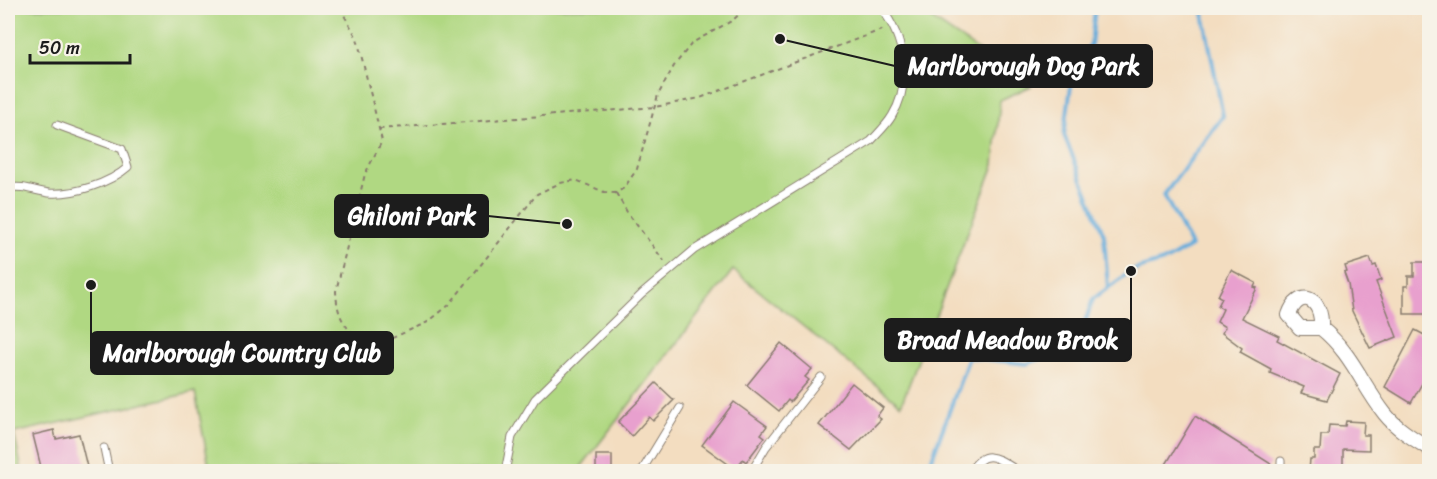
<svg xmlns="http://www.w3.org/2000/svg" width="1437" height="479" font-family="Sriracha,sans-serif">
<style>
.green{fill:#b0d882;stroke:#667a4f;stroke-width:1.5}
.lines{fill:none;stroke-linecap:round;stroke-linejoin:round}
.stream{stroke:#63acdb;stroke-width:4}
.building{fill:#e8a0ce}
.service-casing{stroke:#887c6e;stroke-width:9}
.minor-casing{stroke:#887c6e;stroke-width:16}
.path{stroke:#887c6e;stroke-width:2;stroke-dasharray:4.5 4.5;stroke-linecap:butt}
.service{stroke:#fff;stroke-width:7}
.minor{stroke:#fff;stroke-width:14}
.leader{fill:none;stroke:#1c1c1c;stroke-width:2}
.callout-dot{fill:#1c1c1c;stroke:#f7f3e8;stroke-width:2}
.callout{fill:#1c1c1c;stroke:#1c1c1c;stroke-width:2}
.callout-label{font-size:24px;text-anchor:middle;font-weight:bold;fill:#fff}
</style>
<rect width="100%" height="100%" fill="#f7f3e8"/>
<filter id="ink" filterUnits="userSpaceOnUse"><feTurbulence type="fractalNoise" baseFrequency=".0167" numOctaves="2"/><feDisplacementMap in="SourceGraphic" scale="12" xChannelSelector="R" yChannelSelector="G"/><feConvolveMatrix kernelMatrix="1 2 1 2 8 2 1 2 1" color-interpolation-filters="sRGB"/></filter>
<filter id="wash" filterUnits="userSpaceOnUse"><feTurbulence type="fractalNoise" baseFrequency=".008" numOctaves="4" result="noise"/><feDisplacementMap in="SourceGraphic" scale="24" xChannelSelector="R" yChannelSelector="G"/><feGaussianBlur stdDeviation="1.35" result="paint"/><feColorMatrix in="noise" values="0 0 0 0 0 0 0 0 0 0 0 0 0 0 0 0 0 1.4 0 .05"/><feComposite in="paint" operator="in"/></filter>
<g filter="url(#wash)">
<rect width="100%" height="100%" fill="#f3ddc0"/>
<polygon class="green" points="8,8 922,8 923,13 1031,86 1000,100 994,165 901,405 733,270 578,471 210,471 195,392 14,433 22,471 8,471"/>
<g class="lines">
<g class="stream">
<polyline points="1095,8 1091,44 1074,65 1064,135 1104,235 1108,288"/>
<polyline points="927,472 969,357 1027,364 1077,345 1093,299 1131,271 1167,260 1191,246 1164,195 1223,116 1202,8"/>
</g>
</g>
<g id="blocks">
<g class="building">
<polygon points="1370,258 1373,266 1376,265 1381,280 1376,282 1397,337 1370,348 1352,311 1348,284 1344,273 1347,272 1345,266"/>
<polygon points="1414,262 1430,262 1430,314 1404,314 1404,286 1408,286 1408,276 1414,276"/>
<polygon points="1231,270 1256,283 1254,287 1257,288 1242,318 1279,336 1277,340 1340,374 1327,400 1301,393 1304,387 1270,373 1271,369 1240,352 1242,348 1222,333 1225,327 1217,322 1223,309 1218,306 1222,298 1218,296"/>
<polygon points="1415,330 1430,338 1430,369 1411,403 1385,387"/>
<polygon points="781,343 812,369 805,377 809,380 790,402 788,400 779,411 747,385"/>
<polygon points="656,383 674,400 653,421 649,417 632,436 618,422"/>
<polygon points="852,383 883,408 877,416 881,419 851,450 819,425"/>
<polygon points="734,402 767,426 761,434 765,437 746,462 743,459 735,469 702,445"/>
<polygon points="1195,416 1271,464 1267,471 1162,471"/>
<polygon points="1346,421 1364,422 1363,435 1369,435 1369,450 1343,449 1343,469 1339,469 1339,471 1309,471 1310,459 1314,459 1314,450 1320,450 1321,435 1328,435 1329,425 1345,426"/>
<polygon points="54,430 56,439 79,434 88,471 42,471 33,435"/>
<rect x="596" y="455" width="16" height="16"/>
</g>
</g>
</g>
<g filter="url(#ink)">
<use href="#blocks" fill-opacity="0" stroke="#887c6e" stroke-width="1.5"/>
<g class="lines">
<defs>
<g id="service">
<path d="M8,188C23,185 34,191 49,193C74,195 110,183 128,167L122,149L57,125"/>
<polyline points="104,448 109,472"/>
<polyline points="1281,461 1281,472"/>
<polyline points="165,472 169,472"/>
<path d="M505,472L512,437L535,399L642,294L694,250L871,141C878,133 887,125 892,116C913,82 904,37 881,8"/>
<polyline points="641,472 680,408"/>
<polyline points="751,472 766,447 821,377"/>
<path d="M970,472C986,445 999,460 1020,472"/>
<polyline points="993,472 999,472"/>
</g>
<path id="minor" d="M1321,328H1300L1289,315C1298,288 1323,296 1321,328C1352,353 1362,385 1385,414C1397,429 1414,439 1430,449"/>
</defs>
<use href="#service" class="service-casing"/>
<use href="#minor" class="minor-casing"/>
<g class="path">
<path d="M340,8L357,38L382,141L365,174L336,291C337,314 342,325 360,340L390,339L428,322L449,305L537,194L560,183L576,180L604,192L616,193L624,188L637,169L658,95L674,66L692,43L733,20L746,8"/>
<polyline points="379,129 655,107 700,98 884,29"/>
<polyline points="616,193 627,212 664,261"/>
</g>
<use href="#service" class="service"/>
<use href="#minor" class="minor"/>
</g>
</g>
<path class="leader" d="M780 39L895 66M567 224L488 216M1131 271L1131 340M91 285L91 353"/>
<g class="callout-dot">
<circle cx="780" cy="39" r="6"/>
<circle cx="567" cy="224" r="6"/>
<circle cx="1131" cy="271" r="6"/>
<circle cx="91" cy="285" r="6"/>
</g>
<g class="callout">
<rect x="895" y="45" width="257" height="42" rx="6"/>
<rect x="335" y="195" width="153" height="42" rx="6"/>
<rect x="885" y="319" width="246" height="42" rx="6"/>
<rect x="91" y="332" width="302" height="42" rx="6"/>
</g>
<g class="callout-label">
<text x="1024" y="74">Marlborough Dog Park</text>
<text x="412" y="224">Ghiloni Park</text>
<text x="1008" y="348">Broad Meadow Brook</text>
<text x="242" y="361">Marlborough Country Club</text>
</g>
<rect width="1437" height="479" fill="none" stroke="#f7f3e8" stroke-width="30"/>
<path d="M30 54v9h100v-9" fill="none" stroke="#1c1c1c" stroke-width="3"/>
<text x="39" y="54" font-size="18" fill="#1c1c1c" stroke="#f7f3e8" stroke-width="4.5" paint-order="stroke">50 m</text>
</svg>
